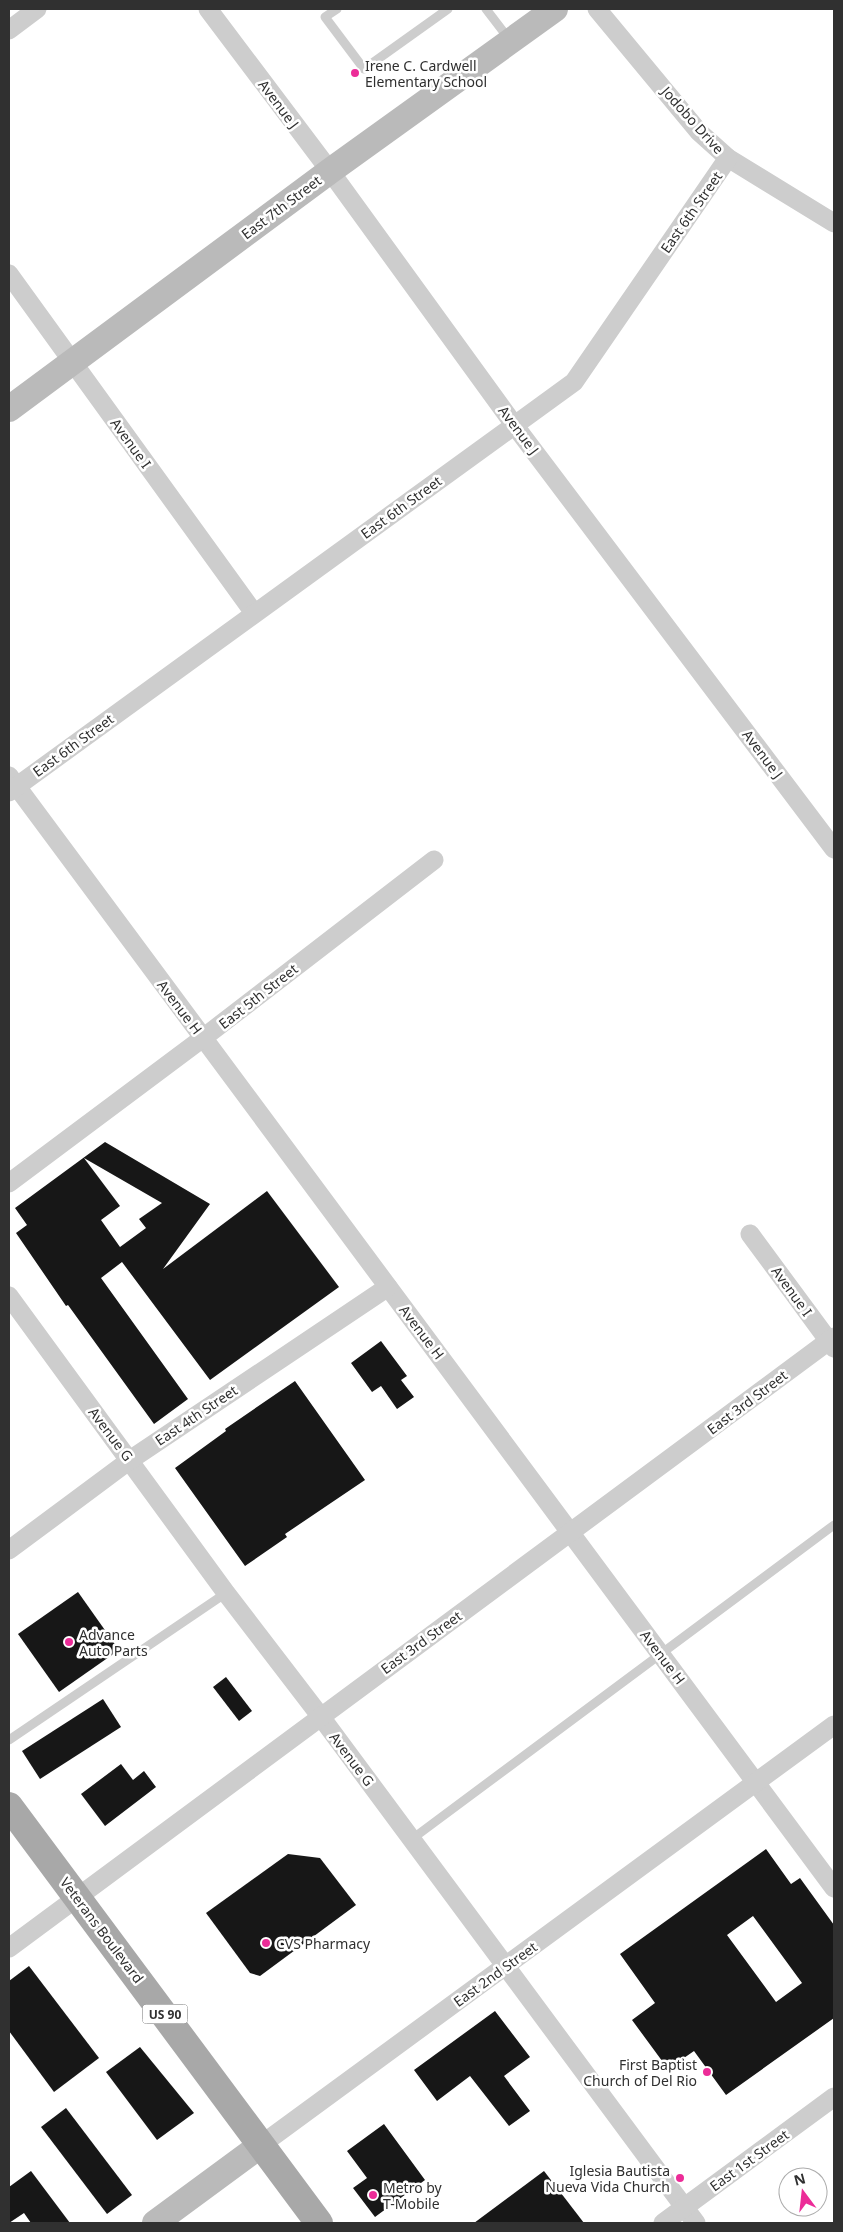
<svg xmlns="http://www.w3.org/2000/svg" width="843" height="2232" font-family="'Noto Sans',sans-serif">
<style>
.building{fill:#171717;fill-rule:evenodd}
.lines{fill:none;stroke-linecap:round;stroke-linejoin:round}
.lane{stroke:#cdcdcd;stroke-width:9}
.street{stroke:#cdcdcd;stroke-width:19}
.secondary{stroke:#bababa;stroke-width:26}
.primary{stroke:#a8a8a8;stroke-width:28}
.poi-dot{fill:#ec2c98;stroke:#fff;stroke-width:2}
.labels{text-anchor:middle;dominant-baseline:central;stroke-width:5;stroke-linejoin:round;paint-order:stroke}
.shield{fill:#fff;stroke:#6e6e6e;stroke-width:1}
.shield-label{font-size:12px;font-weight:bold;fill:#303030}
.poi-label{font-size:14px;fill:#303030;stroke:#fff;text-anchor:start}
.street-label{font-size:14px;fill:#303030;stroke:#fff}
</style>
<rect width="100%" height="100%" fill="#fff"/>
<g class="building">
<path d="M105,1142L210,1204L163,1269L267,1191L339,1287L210,1380L122,1262L101,1278L188,1399L154,1424L68,1305L66,1306L16,1233L27,1225L15,1208ZM84,1158L162,1203L139,1219L146,1228L120,1247L101,1220L120,1206Z"/>
<polygon points="381,1341 407,1376 401,1380 414,1397 397,1409 381,1386 372,1392 351,1363"/>
<polygon points="295,1381 365,1480 285,1534 287,1537 245,1566 175,1468 226,1431 225,1429"/>
<polygon points="78,1592 119,1650 59,1692 18,1634"/>
<polygon points="226,1677 252,1711 239,1721 213,1687"/>
<polygon points="103,1699 121,1727 40,1779 22,1751"/>
<polygon points="121,1764 133,1780 144,1771 156,1787 105,1826 81,1794"/>
<path d="M766,1849L791,1884L800,1878L834,1925V2018L726,2095L694,2051L668,2069L632,2020L655,2003L620,1954ZM753,1916L802,1983L776,2002L727,1935Z"/>
<polygon points="288,1854 320,1858 356,1905 260,1976 250,1973 206,1913"/>
<polygon points="29,1966 99,2058 54,2092 9,2031 9,1981"/>
<polygon points="495,2011 530,2057 504,2076 530,2111 509,2126 470,2076 437,2101 414,2070"/>
<polygon points="140,2047 194,2113 157,2140 106,2072"/>
<polygon points="66,2108 132,2195 107,2214 41,2127"/>
<polygon points="384,2124 425,2180 375,2217 353,2188 367,2178 347,2151"/>
<polygon points="31,2171 70,2223 31,2223 24,2213 9,2223 9,2187"/>
<polygon points="544,2171 584,2223 474,2223"/>
</g>
<g class="lines">
<g class="lane">
<polyline points="337,9 325,17 364,69 448,9"/>
<polyline points="486,9 509,39"/>
<polyline points="9,1740 226,1593"/>
<polyline points="412,1839 834,1525"/>
</g>
<g class="street">
<polyline points="208,9 330,171 515,426 834,849"/>
<polyline points="597,9 699,132 728,158 834,223"/>
<polyline points="9,30 37,9"/>
<polyline points="9,274 254,613"/>
<polyline points="9,776 834,1888"/>
<polyline points="9,792 574,382 728,158"/>
<polyline points="9,1183 203,1038 434,860"/>
<polyline points="750,1234 834,1348"/>
<polyline points="9,1296 226,1593 321,1717 696,2223"/>
<polyline points="9,1550 130,1460 388,1287"/>
<polyline points="9,1948 834,1337"/>
<polyline points="261,2145 834,1725"/>
<polyline points="663,2223 834,2097"/>
</g>
<g class="secondary">
<polyline points="9,409 330,171 555,9"/>
<polyline points="155,2223 261,2145"/>
</g>
<polyline class="primary" points="9,1806 319,2223"/>
</g>
<g class="poi-dot">
<circle cx="355" cy="73" r="5"/>
<circle cx="69" cy="1642" r="5"/>
<circle cx="266" cy="1943" r="5"/>
<circle cx="707" cy="2072" r="5"/>
<circle cx="680" cy="2178" r="5"/>
<circle cx="373" cy="2195" r="5"/>
</g>
<g class="labels">
<rect class="shield" x="142.5" y="2004.5" width="45" height="19" rx="4"/>
<g class="shield-label">
<text x="165" y="2014">US 90</text>
</g>
<g class="poi-label">
<text x="365" y="65">Irene C. Cardwell<tspan x="365" dy="16">Elementary School</tspan></text>
<text x="79" y="1634">Advance<tspan x="79" dy="16">Auto Parts</tspan></text>
<text x="276" y="1943">CVS Pharmacy</text>
<text x="697" y="2064" text-anchor="end">First Baptist<tspan x="697" dy="16">Church of Del Rio</tspan></text>
<text x="670" y="2170" text-anchor="end">Iglesia Bautista<tspan x="670" dy="16">Nueva Vida Church</tspan></text>
<text x="383" y="2187">Metro by<tspan x="383" dy="16">T-Mobile</tspan></text>
</g>
<g class="street-label">
<text transform="translate(279 104) rotate(53)">Avenue J</text>
<text transform="translate(693 120) rotate(48)">Jodobo Drive</text>
<text transform="translate(281 207) rotate(-37)">East 7th Street</text>
<text transform="translate(691 212) rotate(-55)">East 6th Street</text>
<text transform="translate(519 430) rotate(53)">Avenue J</text>
<text transform="translate(131 443) rotate(54)">Avenue I</text>
<text transform="translate(401 507) rotate(-36)">East 6th Street</text>
<text transform="translate(73 745) rotate(-36)">East 6th Street</text>
<text transform="translate(763 754) rotate(53)">Avenue J</text>
<text transform="translate(258 996) rotate(-38)">East 5th Street</text>
<text transform="translate(180 1007) rotate(53)">Avenue H</text>
<text transform="translate(792 1291) rotate(54)">Avenue I</text>
<text transform="translate(422 1332) rotate(53)">Avenue H</text>
<text transform="translate(747 1402) rotate(-37)">East 3rd Street</text>
<text transform="translate(196 1415) rotate(-34)">East 4th Street</text>
<text transform="translate(111 1434) rotate(53)">Avenue G</text>
<text transform="translate(421 1642) rotate(-36)">East 3rd Street</text>
<text transform="translate(663 1657) rotate(53)">Avenue H</text>
<text transform="translate(352 1759) rotate(53)">Avenue G</text>
<text transform="translate(102 1930) rotate(53)">Veterans Boulevard</text>
<text transform="translate(495 1974) rotate(-36)">East 2nd Street</text>
<text transform="translate(749 2160) rotate(-36)">East 1st Street</text>
</g>
</g>
<rect width="843" height="2232" fill="none" stroke="#303030" stroke-width="20"/>
<g transform="translate(803 2192) rotate(345)"><circle r="24" fill="#ffffff" stroke="#acacac"/>
<path d="M0-4L9 19L0 12L-9 19Z" fill="#ec2c98"/>
<text y="-8" font-size="14" font-weight="bold" text-anchor="middle" fill="#303030">N</text>
</g>
</svg>
